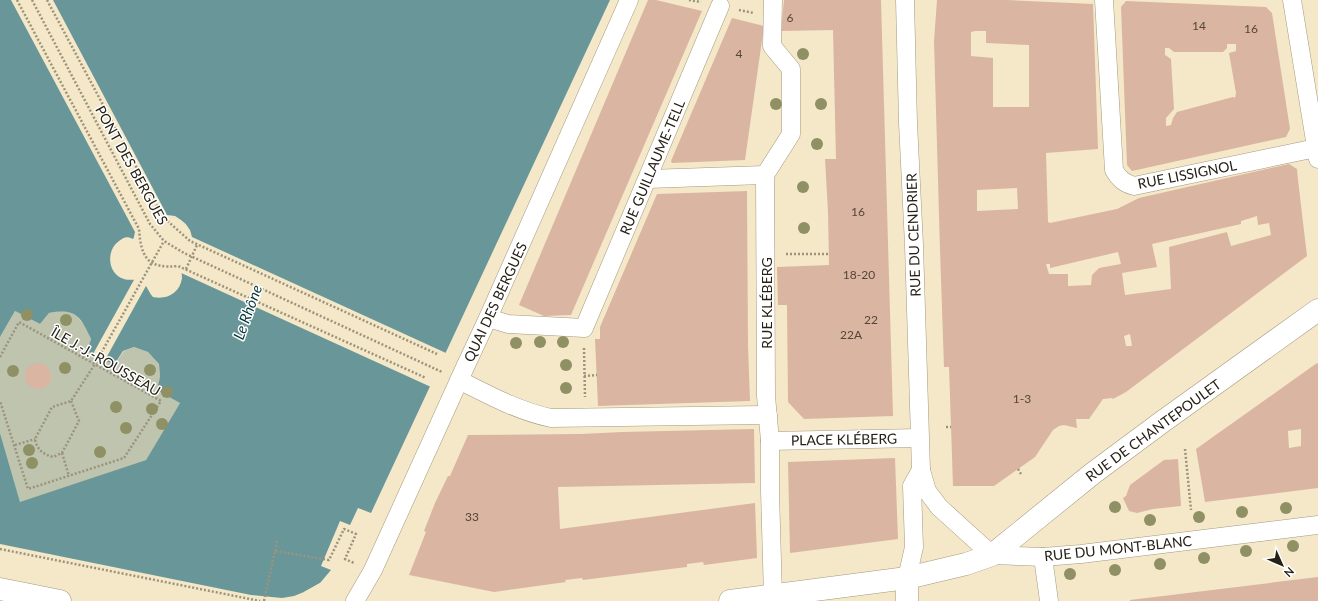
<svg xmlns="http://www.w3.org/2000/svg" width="1318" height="601" font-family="Lato,sans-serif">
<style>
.green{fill:#bec4ae}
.water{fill:#699799;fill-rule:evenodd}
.pier{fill:#f4e8c9}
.building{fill:#dab5a2;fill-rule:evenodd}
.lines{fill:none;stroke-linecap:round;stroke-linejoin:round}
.street-casing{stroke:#a5997d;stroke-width:19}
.secondary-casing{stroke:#a5997d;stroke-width:23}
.primary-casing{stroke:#a5997d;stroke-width:23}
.path{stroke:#9c937d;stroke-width:2.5;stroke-dasharray:2 2;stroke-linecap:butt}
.street{stroke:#fff;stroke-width:18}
.secondary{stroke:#fff;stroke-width:22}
.primary{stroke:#fff;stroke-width:22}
.tree{fill:#8f9063}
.labels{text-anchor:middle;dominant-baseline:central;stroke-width:3;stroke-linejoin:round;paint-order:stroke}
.number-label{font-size:12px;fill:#534639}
.street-label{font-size:14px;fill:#262116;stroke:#fff}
.water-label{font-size:15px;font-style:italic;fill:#053537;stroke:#fff}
</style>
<rect width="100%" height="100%" fill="#f4e8c9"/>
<polygon class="green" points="63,310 75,314 84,325 91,339 87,351 114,365 124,351 134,347 148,352 159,364 160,377 180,403 146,460 20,503 0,433 0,337 15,311 40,324 49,313"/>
<path class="water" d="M0,0H610L371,513L358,508L350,525L340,521L321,566L331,570L320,583L304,592L299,601H0V433L20,502L146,460L180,403L157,390L160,377L159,364L148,352L134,347L123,351L114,365L87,351L91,339C80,316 76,308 49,313L40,324L15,311L0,337ZM162,215C168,217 177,217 182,221C192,227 193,242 190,252C189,258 184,263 182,269C181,272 182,275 182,278C180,293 167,300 153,297C149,293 147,285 142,282C138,278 130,281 124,279C107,274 106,250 119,241C124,237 127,236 133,239Z"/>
<g class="pier">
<polygon points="11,0 53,0 167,215 175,216 181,220 190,230 192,237 446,353 431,387 179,272 181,264 188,251 190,244 190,237 184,225 175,218 162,217 157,221 147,234 139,239 133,241 135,232"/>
<polygon points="135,278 144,280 147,284 105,360 93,354"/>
<polygon points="0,544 251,595 282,598 294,596 304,592 320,583 320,585 305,594 301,601 0,601"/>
</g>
<g class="building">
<polygon points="648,0 656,0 702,11 571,315 544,316 519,305"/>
<polygon points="784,0 881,0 893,416 804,419 788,402 787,305 778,305 777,267 829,265 828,212 825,159 836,159 833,30 781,31"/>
<path d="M937,0H1007L1093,4L1098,149L1046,153L1048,222L1050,223L1117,209L1139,198L1289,164L1297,169L1298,180L1307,256L1126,392L1113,399L1112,398L1103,399L1089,419H1076L1077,428L1064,425L1059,426L1053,430L1035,457L994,486H953L949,367H944L940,250L934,41ZM975,31H986V43L1029,45V107H993V58L971,56V32ZM1017,188L1018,209L977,211V190ZM1257,216L1258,225L1269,223L1271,235L1231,246L1227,232L1169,247L1171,289L1125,295L1122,273L1157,267L1152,244L1241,224V221ZM1118,252L1121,264L1099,268L1092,275L1091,285L1068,286V274H1049L1046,264H1050V268ZM1130,334L1132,346H1126L1124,336Z"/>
<path d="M1126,1L1266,7L1272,13L1290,129L1286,137L1132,171L1127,165L1121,7ZM1227,44H1236V51L1229,53L1236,93L1235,98L1233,97L1177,112L1173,118L1171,125L1166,126V118L1174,109L1171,59L1165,55V48H1169L1174,52H1223L1227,48Z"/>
<polygon points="732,18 764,26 745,160 672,163 671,161"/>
<polygon points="747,191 748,346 750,401 598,406 595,339 600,339 600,327 657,194"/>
<path d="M1317,363L1318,364V488L1205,502L1196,449ZM1301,429V446L1289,448L1288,431Z"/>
<circle cx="38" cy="376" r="13"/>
<polygon points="754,429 755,483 558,487 560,529 755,503 757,558 704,565 703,562 687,564 687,567 583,580 582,578 565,580 566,582 494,592 409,575 426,532 424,531 435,503 448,476 450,476 468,435 581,434 622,432"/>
<polygon points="895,458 898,539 790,553 788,462"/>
<polygon points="1178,459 1181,506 1153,509 1137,513 1129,511 1123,498 1126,496 1130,485 1164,460"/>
<polygon points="1318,577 1318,601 1130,601 1130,600"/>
</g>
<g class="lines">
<defs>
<g id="street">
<polyline points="773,0 772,46 791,69 791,134 765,175 766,396 770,441 770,491 773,596"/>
<polyline points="905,0 908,123 914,245 921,470 912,486 914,547 907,578"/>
<path d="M1104,0L1114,170C1119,179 1124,183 1134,186L1316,148"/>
<polyline points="1292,0 1318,159"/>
<polyline points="648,179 765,175"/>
<polyline points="488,318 508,324 584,328 720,6"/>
<path d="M459,380C489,395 518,411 551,418L768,415"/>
<polyline points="770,441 919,438"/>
<polyline points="921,470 927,491 939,507 992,555 1043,557 1081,554 1318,525"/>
<polyline points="1043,557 1049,601"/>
<polyline points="355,601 373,570 466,365 488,318 629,0"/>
</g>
<g id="secondary">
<polyline points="907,578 907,601"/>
<polyline points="730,601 907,578 966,564 992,555 1092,474 1162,422 1318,310"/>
</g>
<polyline id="primary" points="0,589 60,601"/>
</defs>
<use href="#street" class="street-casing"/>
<use href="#secondary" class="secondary-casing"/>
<use href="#primary" class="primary-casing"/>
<g class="path">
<path d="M17,0L139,229C141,258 148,269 178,266L426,378"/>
<polyline points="32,0 150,224 164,241 184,253 442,372"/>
<polyline points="47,0 163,217 190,241 437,354"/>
<polyline points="689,0 701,2"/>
<polyline points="739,10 754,13"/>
<polyline points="786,254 829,254"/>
<polyline points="186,269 197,245"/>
<polyline points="584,348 585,397"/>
<polyline points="0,357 19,322 161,401 124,458 28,489 0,401"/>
<polyline points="584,376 597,375"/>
<path d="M71,401L79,421L62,453L53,457C43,454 37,450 35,439L52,407L71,401L95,364L164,241"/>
<polyline points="946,427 951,427"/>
<polyline points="15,445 35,439"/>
<polyline points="1185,449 1191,510"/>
<polyline points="62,453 69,476"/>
<polyline points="1018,469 1021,474"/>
<polyline points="0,549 260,601"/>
<polyline points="275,551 277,540"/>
<polyline points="264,601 275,551 329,560 344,529 356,534 345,559 354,563"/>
</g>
<use href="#street" class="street"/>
<use href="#secondary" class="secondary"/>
<use href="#primary" class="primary"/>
</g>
<g class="tree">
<circle cx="803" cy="54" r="6"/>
<circle cx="776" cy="104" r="6"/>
<circle cx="821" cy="104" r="6"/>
<circle cx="817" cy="144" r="6"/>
<circle cx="803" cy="187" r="6"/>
<circle cx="804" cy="228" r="6"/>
<circle cx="27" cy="315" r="6"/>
<circle cx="66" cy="320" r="6"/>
<circle cx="540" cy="342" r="6"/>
<circle cx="563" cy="342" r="6"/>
<circle cx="516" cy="343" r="6"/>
<circle cx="566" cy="365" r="6"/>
<circle cx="65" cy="368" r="6"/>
<circle cx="150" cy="370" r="6"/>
<circle cx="13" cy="371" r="6"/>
<circle cx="566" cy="388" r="6"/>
<circle cx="167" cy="392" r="6"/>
<circle cx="116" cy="407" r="6"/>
<circle cx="152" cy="409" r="6"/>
<circle cx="162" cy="424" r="6"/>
<circle cx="126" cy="428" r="6"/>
<circle cx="29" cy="450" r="6"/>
<circle cx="100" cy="452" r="6"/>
<circle cx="32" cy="463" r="6"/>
<circle cx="1115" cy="507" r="6"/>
<circle cx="1286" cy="508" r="6"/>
<circle cx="1242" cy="512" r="6"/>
<circle cx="1199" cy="517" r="6"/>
<circle cx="1150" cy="520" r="6"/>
<circle cx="1293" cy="546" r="6"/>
<circle cx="1246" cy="551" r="6"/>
<circle cx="1204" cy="558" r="6"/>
<circle cx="1160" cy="564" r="6"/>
<circle cx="1115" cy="570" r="6"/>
<circle cx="1070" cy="574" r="6"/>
</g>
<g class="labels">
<g class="number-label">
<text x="790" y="17">6</text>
<text x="1199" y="25">14</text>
<text x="1251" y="28">16</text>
<text x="739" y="53">4</text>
<text x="858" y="211">16</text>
<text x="859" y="274">18-20</text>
<text x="871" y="319">22</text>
<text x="851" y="334">22A</text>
<text x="1022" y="398">1-3</text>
<text x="472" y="516">33</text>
</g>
<g class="street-label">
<text transform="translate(132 165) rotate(61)">PONT DES BERGUES</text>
<text transform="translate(652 167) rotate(-67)">RUE GUILLAUME-TELL</text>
<text transform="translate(1187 174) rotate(-11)">RUE LISSIGNOL</text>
<text transform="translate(913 235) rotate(-92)">RUE DU CENDRIER</text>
<text transform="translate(495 302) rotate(-65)">QUAI DES BERGUES</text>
<text transform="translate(766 303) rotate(-90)">RUE KLÉBERG</text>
<text transform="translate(106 361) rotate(30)">ÎLE J.-J.-ROUSSEAU</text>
<text transform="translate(1153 430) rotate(-36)">RUE DE CHANTEPOULET</text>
<text transform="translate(844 439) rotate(-1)">PLACE KLÉBERG</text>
<text transform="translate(1118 548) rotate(-6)">RUE DU MONT-BLANC</text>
</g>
<g class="water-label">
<text transform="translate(247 312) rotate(-70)">Le Rhône</text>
</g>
</g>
<g transform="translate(1282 565) rotate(135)" stroke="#ffffff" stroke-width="3" paint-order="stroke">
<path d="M0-3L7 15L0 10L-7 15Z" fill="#262116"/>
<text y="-6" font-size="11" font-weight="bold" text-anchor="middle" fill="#262116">N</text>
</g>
</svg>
